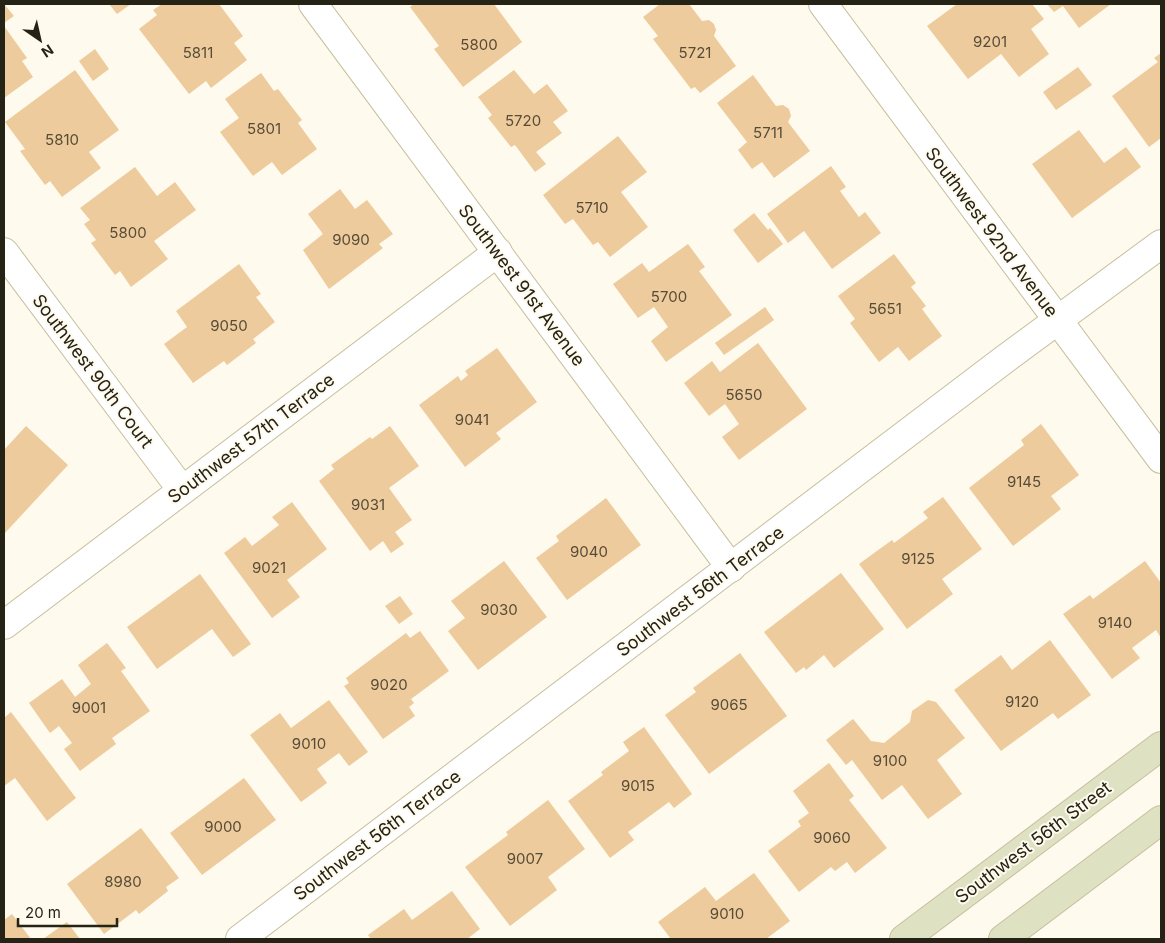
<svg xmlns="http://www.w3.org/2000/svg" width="1165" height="943" font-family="Inter,sans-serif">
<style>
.building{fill:#edcb9c}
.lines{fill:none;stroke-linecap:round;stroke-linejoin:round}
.minor-casing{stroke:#c7bf9e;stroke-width:30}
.tertiary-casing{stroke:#c7bf9e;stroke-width:30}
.secondary-casing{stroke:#c7bf9e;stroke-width:30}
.minor{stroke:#fff;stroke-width:28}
.tertiary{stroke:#fff;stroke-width:28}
.secondary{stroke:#dfe2c2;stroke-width:28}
.labels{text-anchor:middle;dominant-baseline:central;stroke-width:4;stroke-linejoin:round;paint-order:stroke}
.number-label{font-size:15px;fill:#574c38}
.street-label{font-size:18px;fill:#252216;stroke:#fefaed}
</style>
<rect width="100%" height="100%" fill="#fefaed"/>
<g class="building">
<polygon points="4,4 14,16 4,23"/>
<polygon points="109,4 131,4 117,14"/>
<polygon points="162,4 219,4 243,36 234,43 247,60 211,88 206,81 189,94 139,29 157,15 153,10"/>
<polygon points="414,4 494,4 522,42 463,87 434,49 439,46 410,7"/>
<polygon points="660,4 689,4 702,21 709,20 714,24 716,30 714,36 736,66 700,93 695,87 691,89 653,39 658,36 643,17"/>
<polygon points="957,4 1017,4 1018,5 1032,4 1044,19 1031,29 1049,54 1019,77 1001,54 968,79 927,26"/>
<polygon points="1047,4 1111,4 1079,28 1063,6 1054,12"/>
<polygon points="4,26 27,58 22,61 33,77 4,98"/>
<polygon points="95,49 109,69 93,81 79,61"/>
<polygon points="1161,53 1161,138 1149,147 1112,96 1158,62 1154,58"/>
<polygon points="1078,67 1092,85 1056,110 1043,92"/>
<polygon points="75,70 119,130 89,152 101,168 62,197 50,181 45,185 20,151 25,149 5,122"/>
<polygon points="514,70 534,94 547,84 568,111 553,122 562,133 536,152 546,164 535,172 515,145 511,147 488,118 492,115 478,97"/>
<polygon points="261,73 274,91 278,89 302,120 298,123 317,149 282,175 272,162 253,176 220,132 239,118 225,99"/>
<polygon points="753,75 776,106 783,105 789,109 791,116 788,122 810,151 774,178 762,162 752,169 738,150 747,142 717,103"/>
<polygon points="1079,130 1104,163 1126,147 1141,167 1072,218 1032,164"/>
<polygon points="618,136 647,172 621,192 648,227 610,257 598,242 593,245 573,219 565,224 543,195"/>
<polygon points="831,166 846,187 840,191 859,217 865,212 881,233 832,269 804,231 788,243 767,214"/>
<polygon points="135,167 157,196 175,182 196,210 154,241 168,259 131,287 120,271 115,275 91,243 96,240 84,224 90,220 80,208"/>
<polygon points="340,189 355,209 367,200 393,234 379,244 383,248 329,289 303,250 323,234 308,214"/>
<polygon points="754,213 768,230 770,228 783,244 758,263 733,230"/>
<polygon points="688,244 705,267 699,271 732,315 666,362 651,341 668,327 654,307 638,318 613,284 642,263 649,272"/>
<polygon points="894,254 916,283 911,287 926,306 922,309 942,336 909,361 898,347 879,362 850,323 855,319 838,296"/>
<polygon points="239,264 261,294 256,297 275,322 253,339 256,343 227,365 224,361 193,383 164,344 187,327 176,311"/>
<polygon points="765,307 774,320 724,355 715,343"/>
<polygon points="758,343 807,409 739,460 722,437 739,424 725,404 709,416 684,383 712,361 720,372"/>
<polygon points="497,348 537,402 496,433 501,439 465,467 419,405 458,376 461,381 468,375 465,371"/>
<polygon points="1041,424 1079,475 1051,496 1061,509 1013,546 969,488 1024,445 1021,440"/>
<polygon points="26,426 68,465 5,533 4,450"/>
<polygon points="390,426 419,466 389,488 412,520 395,532 404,544 391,553 383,541 370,551 319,481 334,469 331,465 370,437 372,439"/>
<polygon points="943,497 982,549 942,579 953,594 907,629 859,564 892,540 894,543 928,518 923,512"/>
<polygon points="606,498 641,545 567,600 536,558 559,541 556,536"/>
<polygon points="292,502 327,549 287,580 300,597 272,618 224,553 245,537 252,546 279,525 272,517"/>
<polygon points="504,561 547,617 478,670 448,631 465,618 451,601"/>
<polygon points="1145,561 1161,583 1161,638 1156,630 1132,648 1140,658 1112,679 1063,614 1090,595 1093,599"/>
<polygon points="841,573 884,629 834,668 824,655 806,670 804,667 796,673 764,632"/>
<polygon points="200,574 251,644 233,657 212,629 157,669 127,627"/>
<polygon points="400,596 413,614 399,624 385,606"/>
<polygon points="420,631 449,671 411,699 414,703 409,707 415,716 383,739 344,686 349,683 346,678 406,633 410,638"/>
<polygon points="1050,640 1091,695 1058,719 1053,713 1001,751 954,690 1001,655 1012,670"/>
<polygon points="107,643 126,668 121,671 150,711 112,738 116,744 80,771 64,749 72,743 59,726 50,733 29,703 62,679 75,697 91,684 78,665"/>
<polygon points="740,653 787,716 709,774 665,715 696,692 693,688"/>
<polygon points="329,700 368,752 349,766 339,753 317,769 327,783 301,802 250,735 280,713 291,728"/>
<polygon points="928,700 936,702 965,738 937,760 962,794 928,819 902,785 882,800 852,760 846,765 826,740 853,719 871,741 884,743 910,722 912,711"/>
<polygon points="11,712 76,798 47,821 15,778 4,786 4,718"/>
<polygon points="644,727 692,794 674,808 669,802 628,832 634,840 610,858 568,801 603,775 601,772 629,751 623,742"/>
<polygon points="829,763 854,796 849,800 887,848 855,873 847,862 835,871 831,867 799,892 768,851 801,826 798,821 809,813 793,791"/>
<polygon points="244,778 276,820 202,875 170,833"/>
<polygon points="548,800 585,849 548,877 557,890 510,926 465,867 508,835 506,832"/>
<polygon points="141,828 179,878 166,887 168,891 139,914 136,910 104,934 67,884"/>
<polygon points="754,873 790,921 766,939 671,939 658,922 705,887 716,901"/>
<polygon points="452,891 480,929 467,939 371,939 368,935 404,909 412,920"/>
<polygon points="12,914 31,939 4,939 4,920"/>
<polygon points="67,922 80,939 43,939"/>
</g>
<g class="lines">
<defs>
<g id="minor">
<polyline points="313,4 731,568"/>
<polyline points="4,252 182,490"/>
<polyline points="4,625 498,252"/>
<polyline points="240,939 1005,359 1161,244"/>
</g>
<polyline id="tertiary" points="823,4 1161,459"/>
<g id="secondary">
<polyline points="904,939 1161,746"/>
<polyline points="1003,939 1161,820"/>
</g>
</defs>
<use href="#minor" class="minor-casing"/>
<use href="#tertiary" class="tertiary-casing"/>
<use href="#secondary" class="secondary-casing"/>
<use href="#minor" class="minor"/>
<use href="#tertiary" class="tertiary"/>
<use href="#secondary" class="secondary"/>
</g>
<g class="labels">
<g class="number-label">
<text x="990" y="41">9201</text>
<text x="479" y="44">5800</text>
<text x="198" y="52">5811</text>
<text x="695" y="52">5721</text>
<text x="523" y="120">5720</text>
<text x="264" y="128">5801</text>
<text x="768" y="132">5711</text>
<text x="62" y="139">5810</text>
<text x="592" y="207">5710</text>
<text x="128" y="232">5800</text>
<text x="351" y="239">9090</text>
<text x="669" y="296">5700</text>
<text x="885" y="308">5651</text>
<text x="229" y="325">9050</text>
<text x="744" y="394">5650</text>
<text x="472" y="419">9041</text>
<text x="1024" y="481">9145</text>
<text x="368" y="504">9031</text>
<text x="589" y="551">9040</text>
<text x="918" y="558">9125</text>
<text x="269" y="567">9021</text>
<text x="499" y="609">9030</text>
<text x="1115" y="622">9140</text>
<text x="389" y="684">9020</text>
<text x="1022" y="701">9120</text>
<text x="729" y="704">9065</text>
<text x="89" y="707">9001</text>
<text x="309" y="743">9010</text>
<text x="890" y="760">9100</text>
<text x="638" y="785">9015</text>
<text x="223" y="826">9000</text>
<text x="832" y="837">9060</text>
<text x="525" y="858">9007</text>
<text x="123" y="881">8980</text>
<text x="727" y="913">9010</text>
</g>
<g class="street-label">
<text transform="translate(992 232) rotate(53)">Southwest 92nd Avenue</text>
<text transform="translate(522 285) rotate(53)">Southwest 91st Avenue</text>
<text transform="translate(93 371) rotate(53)">Southwest 90th Court</text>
<text transform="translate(251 438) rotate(-37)">Southwest 57th Terrace</text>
<text transform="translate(700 591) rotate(-37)">Southwest 56th Terrace</text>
<text transform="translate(377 835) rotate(-37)">Southwest 56th Terrace</text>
<text transform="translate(1033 842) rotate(-37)">Southwest 56th Street</text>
</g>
</g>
<rect width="1165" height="943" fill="none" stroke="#252216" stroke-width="10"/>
<g transform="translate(40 40) rotate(146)" stroke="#fefaed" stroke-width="4" paint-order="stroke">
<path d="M0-4L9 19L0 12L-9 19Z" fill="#252216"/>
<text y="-8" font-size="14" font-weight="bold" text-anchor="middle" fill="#252216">N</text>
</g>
<path d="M18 918v8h99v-8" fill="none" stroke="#252216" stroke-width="2.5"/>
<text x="25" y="918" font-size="15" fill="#252216" stroke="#fefaed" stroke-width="4" paint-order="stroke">20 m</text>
</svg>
